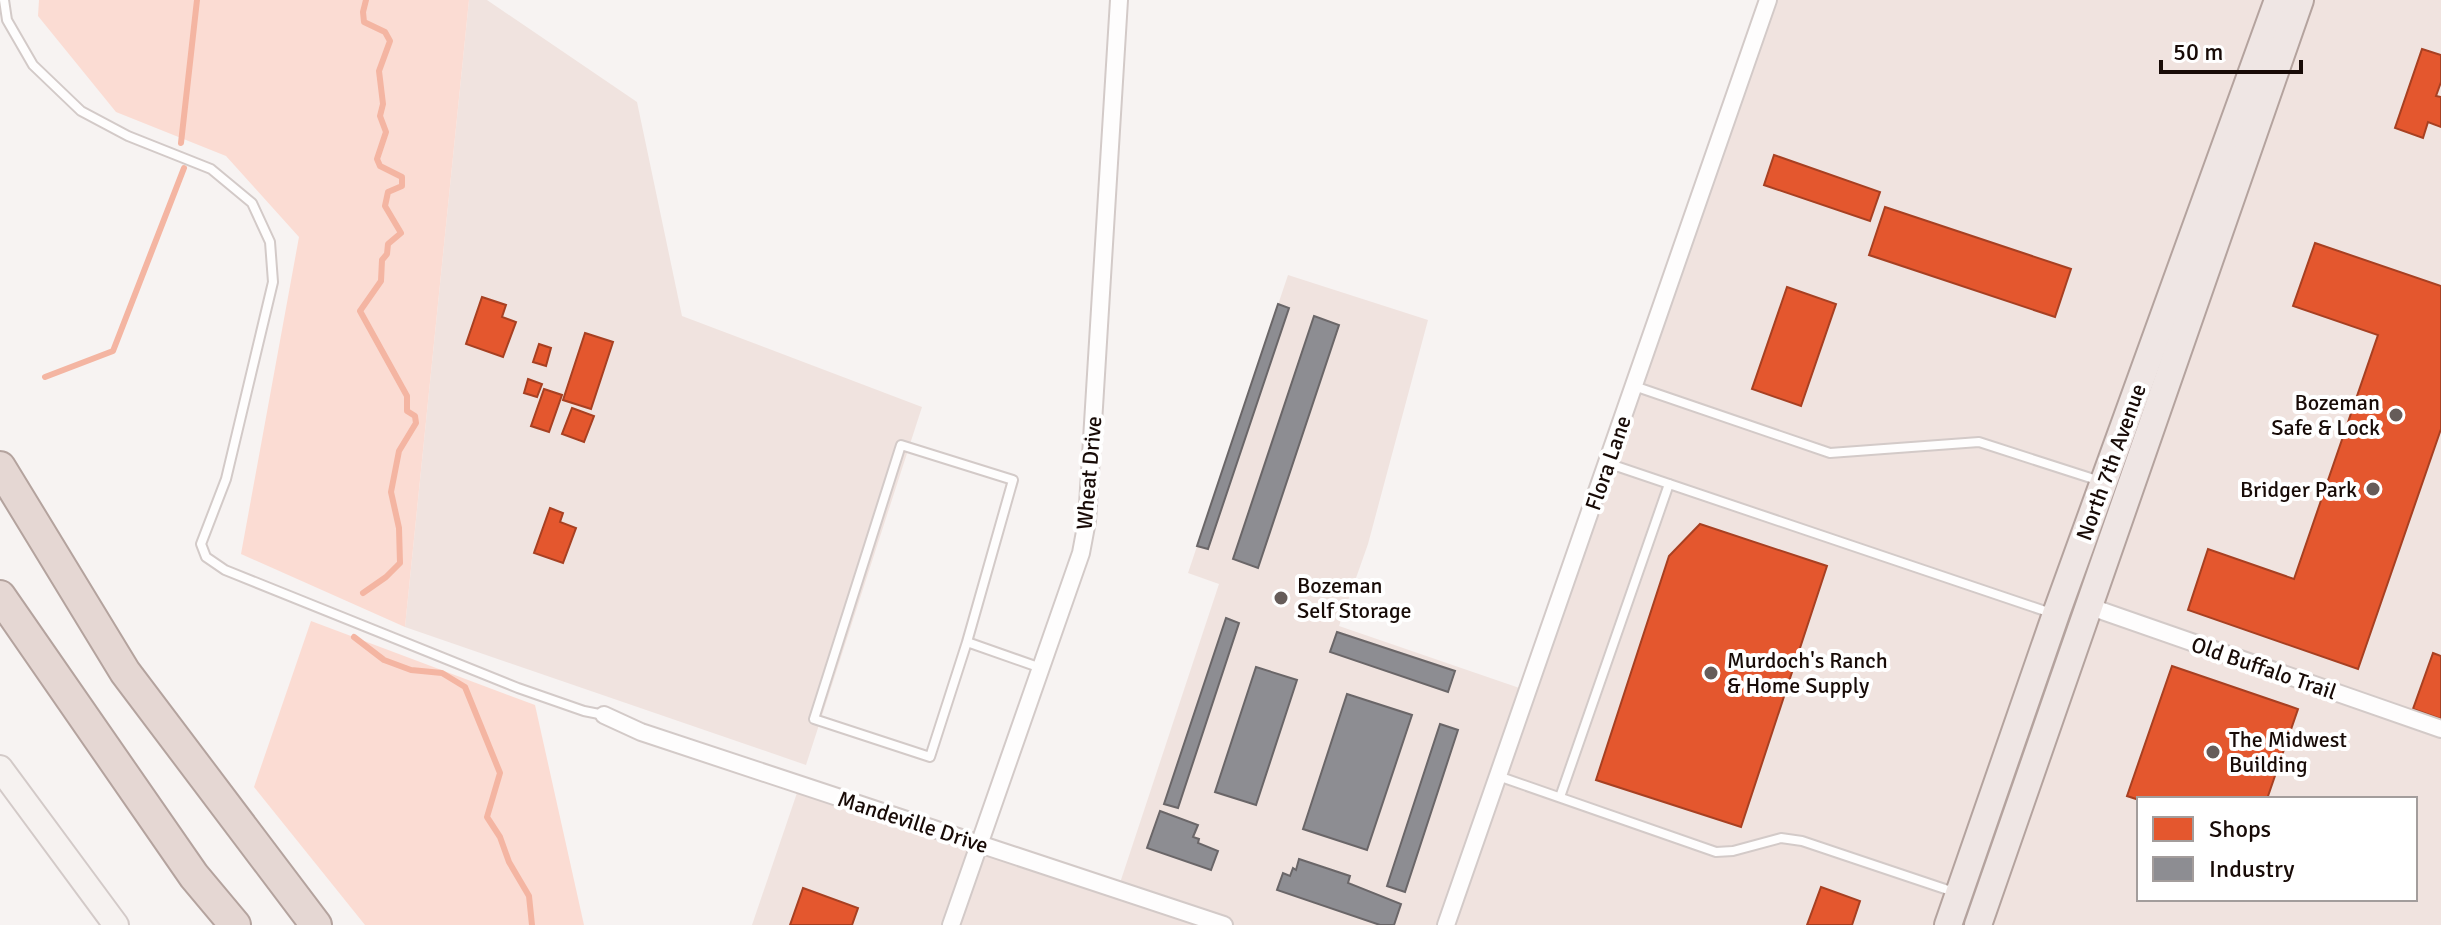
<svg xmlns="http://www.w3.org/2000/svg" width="2441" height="925" font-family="Signika,sans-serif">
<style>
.built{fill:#f0e3df;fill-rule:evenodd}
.green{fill:#fbdcd3}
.shops{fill:#e4572e;stroke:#a74022;stroke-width:2}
.industry{fill:#8d8d92;stroke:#6a6668;stroke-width:2}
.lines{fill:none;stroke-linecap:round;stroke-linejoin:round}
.stream{stroke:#f4b5a2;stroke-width:6}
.service-casing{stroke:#d3cac8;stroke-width:12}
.minor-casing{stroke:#d3cac8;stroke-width:20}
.secondary-casing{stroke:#d3cac8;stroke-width:28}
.primary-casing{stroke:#b4a39e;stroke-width:30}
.motorway-casing{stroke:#b4a39e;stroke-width:34}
.service{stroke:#fefdfd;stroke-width:8}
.minor{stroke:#fefdfd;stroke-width:16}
.secondary{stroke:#f6f2f0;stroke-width:24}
.primary{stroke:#efe6e4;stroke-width:26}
.motorway{stroke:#e5d7d3;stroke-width:30}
.poi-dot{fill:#665c59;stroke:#fff;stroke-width:3}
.labels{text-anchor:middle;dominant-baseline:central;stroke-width:8;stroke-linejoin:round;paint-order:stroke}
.poi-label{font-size:22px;fill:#180b07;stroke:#fff;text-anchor:start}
.street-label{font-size:22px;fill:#180b07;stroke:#fff}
</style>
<rect width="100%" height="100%" fill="#f7f3f2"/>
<g class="built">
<polygon points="469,0 487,0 637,102 682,316 922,407 806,765 405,627"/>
<polygon points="1771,0 2279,0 1946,925 752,925 800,784 1118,889 1219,584 1188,573 1288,275 1428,320 1368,544 1339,626 1528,691"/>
<path d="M2301,0H2441V925H1980ZM2139,799H2415V899H2139Z"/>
</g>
<g class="green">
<polygon points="39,0 469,0 405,627 241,554 299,237 226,156 116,112 38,16"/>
<polygon points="311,621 535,705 584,925 365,925 254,787"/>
</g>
<g class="shops">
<polygon points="2422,49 2441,55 2441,82 2436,96 2441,97 2441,127 2428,122 2423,138 2395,128"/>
<polygon points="1774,155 1880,192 1870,221 1764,185"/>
<polygon points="1885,207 2071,269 2055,317 1869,255"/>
<polygon points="2315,243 2441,286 2441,429 2358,669 2188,610 2208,549 2294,579 2378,335 2293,306"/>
<polygon points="1787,287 1836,304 1801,406 1752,389"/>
<polygon points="482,297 506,305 502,317 516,322 503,357 466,344"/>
<polygon points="585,333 613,342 591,409 563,400"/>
<polygon points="539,344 551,348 546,366 533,362"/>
<polygon points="528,379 542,384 537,397 524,393"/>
<polygon points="544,389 562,395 549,432 531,426"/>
<polygon points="572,408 594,416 584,442 562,434"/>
<polygon points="550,508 563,513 560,522 576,528 563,563 534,553"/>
<polygon points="1700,524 1827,566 1741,827 1596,780 1669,556"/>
<polygon points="2433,653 2441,656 2441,719 2413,709"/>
<polygon points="2172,666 2298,709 2267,799 2139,800 2127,796"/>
<polygon points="1821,887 1860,901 1852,925 1807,925"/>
<polygon points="803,888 858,908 852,925 790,925"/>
</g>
<g class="industry">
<polygon points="1278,304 1289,308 1208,549 1197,546"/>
<polygon points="1314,316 1339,325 1258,568 1233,559"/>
<polygon points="1226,618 1239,623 1178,808 1164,804"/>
<polygon points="1337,632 1455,671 1448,692 1330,652"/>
<polygon points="1256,667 1297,680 1256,805 1215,792"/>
<polygon points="1347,694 1412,715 1367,850 1303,829"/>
<polygon points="1440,724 1458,730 1405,892 1387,886"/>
<polygon points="1160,811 1198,825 1193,837 1199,839 1198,843 1218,851 1211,870 1147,848"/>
<polygon points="1299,859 1350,876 1348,883 1401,904 1394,925 1380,925 1277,890 1283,873 1290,876 1293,868 1296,870"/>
</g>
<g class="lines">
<g class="stream">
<polyline points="181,143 197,0"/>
<polyline points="45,377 113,351 184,168"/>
<polyline points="363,593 386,577 400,563 399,528 391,492 399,451 416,423 415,416 407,411 407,396 360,311 381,281 382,260 387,254 388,244 401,233 385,206 388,192 402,186 402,177 380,166 377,159 386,132 380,116 383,104 379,71 390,41 385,32 364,22 363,12 366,0"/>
<polyline points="354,637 384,660 411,670 442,673 465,687 500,773 487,817 500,837 509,862 529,896 532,925"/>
</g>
<defs>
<g id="service">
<polyline points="4,0 7,20 33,65 81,111 128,136 211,169 252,203 270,242 273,282 226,479 201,544 206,557 225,570 518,688 584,711 604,715"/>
<polyline points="1634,386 1830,453 1979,442 2100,481"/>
<polyline points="1607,463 2054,614"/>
<polyline points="967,642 1013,480 901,445 814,719 930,757 967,642 1041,668"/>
<polyline points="1498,776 1716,852 1733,851 1781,838 1802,841 1954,892"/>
<polyline points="1560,797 1669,484"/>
</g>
<g id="minor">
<polyline points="2088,606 2441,729"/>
<polyline points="604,715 641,732 1224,925"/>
<polyline points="951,925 1081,553 1087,521 1119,0"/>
<polyline points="1446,925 1768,0"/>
</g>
<polyline id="secondary" points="0,768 116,925"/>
<g id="primary">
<polyline points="1948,925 2057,611 2278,0"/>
<polyline points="1978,925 2300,0"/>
</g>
<g id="motorway">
<polyline points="0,467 125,672 316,925"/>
<polyline points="0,596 194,876 235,925"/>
</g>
</defs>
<use href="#service" class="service-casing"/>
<use href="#minor" class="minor-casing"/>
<use href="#secondary" class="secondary-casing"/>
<use href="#primary" class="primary-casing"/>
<use href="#motorway" class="motorway-casing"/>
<use href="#service" class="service"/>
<use href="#minor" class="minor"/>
<use href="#secondary" class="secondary"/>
<use href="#primary" class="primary"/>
<use href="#motorway" class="motorway"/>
</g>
<g class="poi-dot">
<circle cx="2396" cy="415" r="8"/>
<circle cx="2373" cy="489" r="8"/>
<circle cx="1281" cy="598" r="8"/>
<circle cx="1711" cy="673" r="8"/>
<circle cx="2213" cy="752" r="8"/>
</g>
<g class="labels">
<g class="poi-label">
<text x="2380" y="402" text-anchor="end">Bozeman<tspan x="2380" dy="25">Safe &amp; Lock</tspan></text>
<text x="2357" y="489" text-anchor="end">Bridger Park</text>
<text x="1297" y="585">Bozeman<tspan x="1297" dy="25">Self Storage</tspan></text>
<text x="1727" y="660">Murdoch's Ranch<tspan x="1727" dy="25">&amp; Home Supply</tspan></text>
<text x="2229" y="739">The Midwest<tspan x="2229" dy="25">Building</tspan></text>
</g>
<g class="street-label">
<text transform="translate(2111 462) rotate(-70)">North 7th Avenue</text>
<text transform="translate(1608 463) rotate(-71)">Flora Lane</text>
<text transform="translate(1089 473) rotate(-85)">Wheat Drive</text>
<text transform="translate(2264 668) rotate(19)">Old Buffalo Trail</text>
<text transform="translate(913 822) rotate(18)">Mandeville Drive</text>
</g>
</g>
<rect x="2137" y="797" width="280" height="104" fill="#ffffff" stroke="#a39d9c" stroke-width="2"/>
<rect x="2153" y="817" width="40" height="24" fill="#e4572e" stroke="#a39d9c" stroke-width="2"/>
<text x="2209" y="837" font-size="24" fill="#180b07">Shops</text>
<rect x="2153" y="857" width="40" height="24" fill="#8d8d92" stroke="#a39d9c" stroke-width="2"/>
<text x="2209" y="877" font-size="24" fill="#180b07">Industry</text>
<path d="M2161 60v12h140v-12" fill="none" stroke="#180b07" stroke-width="4"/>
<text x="2173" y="60" font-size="24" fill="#180b07" stroke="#ffffff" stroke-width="6" paint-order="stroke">50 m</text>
</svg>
